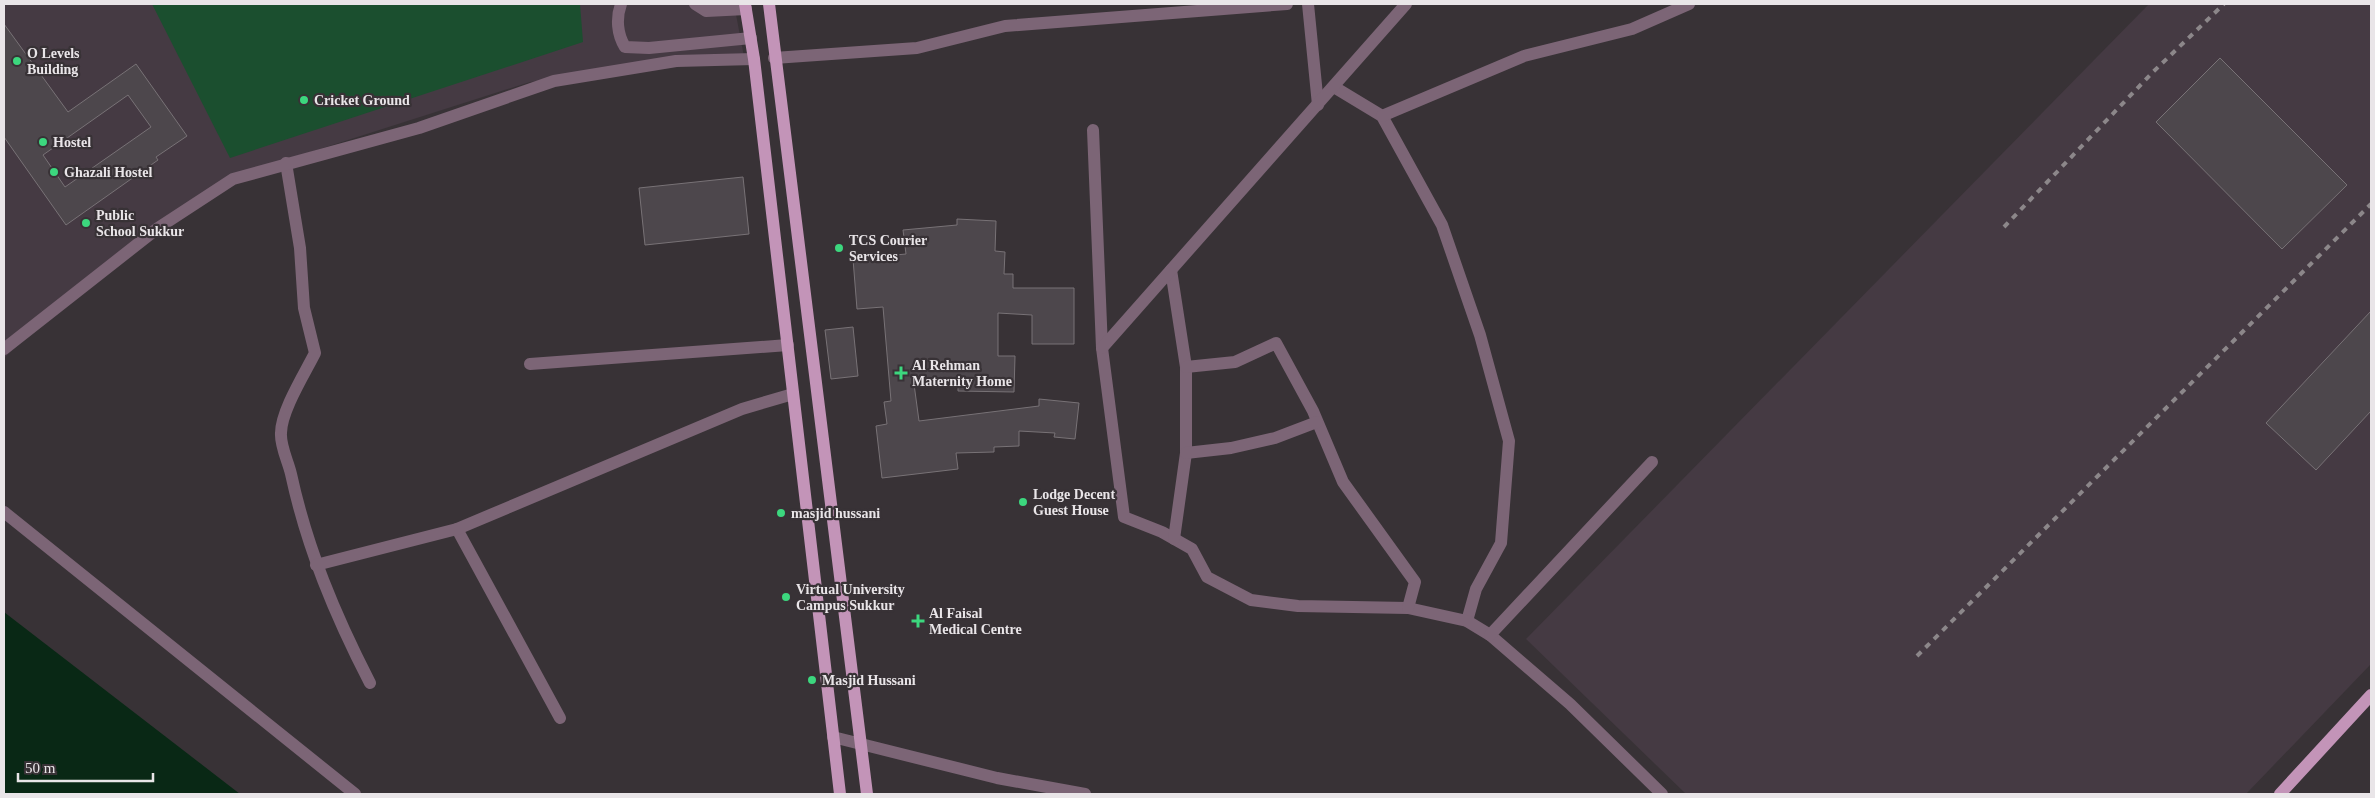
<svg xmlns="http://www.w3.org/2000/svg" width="2375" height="798" font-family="'Times New Roman',serif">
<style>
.built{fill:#453a43}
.pitch{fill:#1b4f2f}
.water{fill:#092815}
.building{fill:#4d474c;stroke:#787276;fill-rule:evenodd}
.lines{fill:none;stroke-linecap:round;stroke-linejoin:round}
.minor{stroke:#7c6576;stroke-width:12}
.major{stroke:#c394b8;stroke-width:12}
.rail{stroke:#8c878a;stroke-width:4;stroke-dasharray:6 6;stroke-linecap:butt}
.poi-dot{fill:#3cd77e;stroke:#383236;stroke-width:2}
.labels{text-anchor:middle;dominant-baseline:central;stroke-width:4.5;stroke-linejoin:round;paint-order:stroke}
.poi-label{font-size:14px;font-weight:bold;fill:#e9e5e8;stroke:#383236;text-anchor:start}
</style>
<rect width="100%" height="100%" fill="#383236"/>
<g class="built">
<polygon points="4,4 734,4 745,62 642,69 530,82 238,175 99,271 4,358"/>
<polygon points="2149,4 2371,4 2371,664 2246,794 1686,794 1526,639"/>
</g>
<polygon class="pitch" points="152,4 580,4 583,42 230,158"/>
<polygon class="water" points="4,612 240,794 4,794"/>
<g class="building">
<path d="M4,24L68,112L136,64L187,136L156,157L158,160L66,225L4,137ZM128,95L151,127L65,187L43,155Z"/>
<polygon points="2220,58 2347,185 2282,249 2156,122"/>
<polygon points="743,177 749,234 645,245 639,188"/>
<polygon points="957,219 996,221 995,251 1005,252 1004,274 1013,274 1013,288 1074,288 1074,344 1032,344 1032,315 998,313 998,356 1015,356 1014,392 958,391 958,379 914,384 919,421 1039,406 1039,399 1079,403 1075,439 1054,437 1055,433 1019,431 1019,446 994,447 994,452 956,453 958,469 882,478 876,426 887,424 884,402 891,401 883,307 857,309 853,259 906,254 903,230 957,225"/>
<polygon points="2371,311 2371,411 2316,470 2266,423"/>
<polygon points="853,327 858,376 831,379 825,330"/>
</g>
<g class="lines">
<g class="minor">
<path d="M621,4C616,18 617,34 625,47L649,48L751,38"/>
<polyline points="695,4 706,11 746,9"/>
<polyline points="1308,4 1318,105"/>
<polyline points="774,58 917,48 1005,26 1287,4"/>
<polyline points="1334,87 1382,116 1442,225 1480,335 1509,441 1501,543 1476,589 1467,621"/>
<polyline points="1382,116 1524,56 1632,29 1689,4"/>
<polyline points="1093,130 1102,348 1124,517 1162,532 1192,549 1207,577 1251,600 1298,606 1408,608 1467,621 1490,635 1570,704 1662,794"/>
<path d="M286,163L300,248L304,308L315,353C305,373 281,411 281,433C280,446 288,461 291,474C307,548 335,615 370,683"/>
<polyline points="1171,270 1186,367 1186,453 1174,539"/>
<polyline points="1102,348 1406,4"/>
<polyline points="4,349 158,228 233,179 419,128 554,81 676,61 754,59"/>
<polyline points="530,364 788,345"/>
<polyline points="1186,367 1235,362 1276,343 1313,411 1343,482 1415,582 1408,608"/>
<polyline points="1186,453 1231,448 1275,438 1317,422"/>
<polyline points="4,512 355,794"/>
<polyline points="457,529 560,718"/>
<polyline points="316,565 457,529 742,409 793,394"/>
<polyline points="1490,635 1652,462"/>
<polyline points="833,737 997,778 1085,794"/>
</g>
<g class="major">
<polyline points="745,4 754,59 840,794"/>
<polyline points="769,4 867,794"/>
<polyline points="2280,794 2371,695"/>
</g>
<g class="rail">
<polyline points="2004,227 2153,72 2224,4"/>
<polyline points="1917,656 2371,204"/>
</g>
</g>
<g class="poi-dot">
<circle cx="17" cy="61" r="5"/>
<circle cx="304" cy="100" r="5"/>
<circle cx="43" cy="142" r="5"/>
<circle cx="54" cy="172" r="5"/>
<circle cx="86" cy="223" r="5"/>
<circle cx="839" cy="248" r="5"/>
<path d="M898.5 365.5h5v5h5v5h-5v5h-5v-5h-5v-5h5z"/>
<circle cx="1023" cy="502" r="5"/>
<circle cx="781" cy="513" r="5"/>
<circle cx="786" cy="597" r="5"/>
<path d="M915.5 613.5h5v5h5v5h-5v5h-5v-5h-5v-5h5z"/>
<circle cx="812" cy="680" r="5"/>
</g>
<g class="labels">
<g class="poi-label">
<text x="27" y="53">O Levels<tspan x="27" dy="16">Building</tspan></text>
<text x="314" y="100">Cricket Ground</text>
<text x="53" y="142">Hostel</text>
<text x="64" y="172">Ghazali Hostel</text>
<text x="96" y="215">Public<tspan x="96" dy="16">School Sukkur</tspan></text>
<text x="849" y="240">TCS Courier<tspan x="849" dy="16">Services</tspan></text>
<text x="912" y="365">Al Rehman<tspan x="912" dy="16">Maternity Home</tspan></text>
<text x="1033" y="494">Lodge Decent<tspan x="1033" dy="16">Guest House</tspan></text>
<text x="791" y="513">masjid hussani</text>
<text x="796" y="589">Virtual University<tspan x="796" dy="16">Campus Sukkur</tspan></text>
<text x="929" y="613">Al Faisal<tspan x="929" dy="16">Medical Centre</tspan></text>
<text x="822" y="680">Masjid Hussani</text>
</g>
</g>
<rect width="2375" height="798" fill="none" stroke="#e9e5e8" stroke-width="10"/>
<path d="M18 773v8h135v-8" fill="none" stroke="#e9e5e8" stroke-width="2.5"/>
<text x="25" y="773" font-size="15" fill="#e9e5e8" stroke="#383236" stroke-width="4" paint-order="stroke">50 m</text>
</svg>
